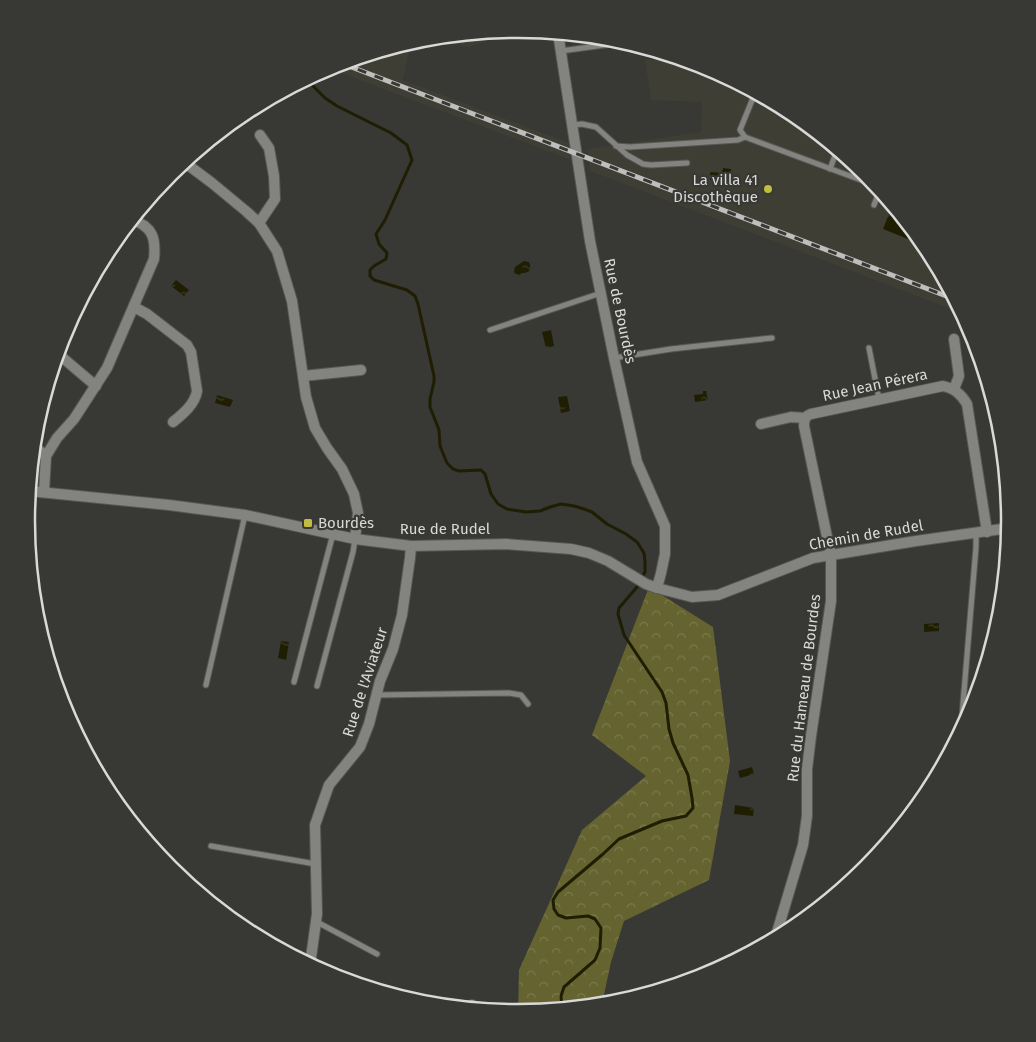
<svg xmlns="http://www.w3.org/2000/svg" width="1036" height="1042" font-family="'Fira Sans',sans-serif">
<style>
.built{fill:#3e3e34}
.forest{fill:url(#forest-crowns)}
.water{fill:url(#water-ripples)}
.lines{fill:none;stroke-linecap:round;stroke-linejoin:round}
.stream{stroke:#1f1e03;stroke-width:3}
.service-casing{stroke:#575754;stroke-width:7}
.minor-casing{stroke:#575754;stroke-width:12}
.service{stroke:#838380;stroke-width:5}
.minor{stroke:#838380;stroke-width:10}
.rail-casing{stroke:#bebebc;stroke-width:5}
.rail{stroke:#383835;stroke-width:3;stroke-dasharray:9;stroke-linecap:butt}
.poi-dot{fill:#c3bd3f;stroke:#383835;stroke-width:2}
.labels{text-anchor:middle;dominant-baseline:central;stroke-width:4.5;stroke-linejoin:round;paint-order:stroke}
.poi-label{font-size:15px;fill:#d9d9d7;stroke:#383835;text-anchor:end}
.street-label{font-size:15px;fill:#d9d9d7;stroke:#383835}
.rim{fill:none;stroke:#d9d9d7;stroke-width:2.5}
</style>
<defs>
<pattern id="forest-crowns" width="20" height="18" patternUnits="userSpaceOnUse" patternTransform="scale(1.25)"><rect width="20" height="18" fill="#65632f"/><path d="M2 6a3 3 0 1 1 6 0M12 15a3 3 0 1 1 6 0" fill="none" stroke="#7a794c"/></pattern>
<pattern id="water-ripples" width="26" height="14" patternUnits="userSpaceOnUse" patternTransform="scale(1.25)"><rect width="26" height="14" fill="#1f1e03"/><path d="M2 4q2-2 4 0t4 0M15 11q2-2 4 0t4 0" fill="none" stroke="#3f3e27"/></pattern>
</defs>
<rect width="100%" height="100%" fill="#383835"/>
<g class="built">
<polygon points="496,31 495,38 468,47 425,38"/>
<polygon points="411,42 403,80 569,143 571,160 328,68"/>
<polygon points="675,57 706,67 791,112 866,173 927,248 961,313 590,171 587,149 701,132 702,102 651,100 645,60"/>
</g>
<polygon class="forest" points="649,587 713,627 730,761 709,880 624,921 611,962 602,1004 518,1013 519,970 582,830 646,776 592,735"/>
<g class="water">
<polygon points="723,168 731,169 730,181 710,180 710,172 722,173"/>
<polygon points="892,206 925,246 883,229"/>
<path d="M524,261L529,262L530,265C531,272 527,273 521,273L520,275L516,274L514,272L515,267Z"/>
<polygon points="176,280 189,290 184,296 171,286"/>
<polygon points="551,330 554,346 546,348 542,332"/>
<polygon points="703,391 706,391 708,400 695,402 694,395 703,394"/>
<polygon points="217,395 233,400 230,407 215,403"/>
<polygon points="567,396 570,411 561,413 558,397"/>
<polygon points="939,623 939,631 924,632 924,624"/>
<polygon points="281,641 289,642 286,660 278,658"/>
<polygon points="752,767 754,774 740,778 738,771"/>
<polygon points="735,805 754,808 753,816 734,814"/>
</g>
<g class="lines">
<polyline class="stream" points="306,79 325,98 337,106 391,133 407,145 412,160 385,220 376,234 379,244 387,253 386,259 374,266 370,270 370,276 374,280 407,290 415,296 418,304 434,376 434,382 430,399 430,407 439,430 440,446 447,463 453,469 459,471 481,470 485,474 491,494 498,504 507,509 526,512 540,511 550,507 561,504 574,506 584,509 592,512 607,524 626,534 637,542 644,553 645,562 645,572 637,587 619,608 618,614 624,635 662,692 666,703 669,729 673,743 688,775 692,798 693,808 686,816 662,821 619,839 603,854 558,892 553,900 554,909 558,915 566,918 588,916 595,919 601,928 600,948 595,960 564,987 561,996 562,1008"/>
<defs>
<g id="service">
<polyline points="561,51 626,42"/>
<polyline points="755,93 740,130 745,137 877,186"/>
<polyline points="573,125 582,124 596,127 627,155 643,164 651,165 687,163"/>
<polyline points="616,146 630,147 738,140 745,137"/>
<polyline points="830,169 837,150"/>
<polyline points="874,205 880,190"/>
<polyline points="490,330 601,293"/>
<polyline points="869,348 879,399"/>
<polyline points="614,358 671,349 772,338"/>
<polyline points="294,682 333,534"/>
<polyline points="206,685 245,515"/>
<polyline points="317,686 353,552 355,539"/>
<polyline points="377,695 509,693 521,695 528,704"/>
<polyline points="962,716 976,547 976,533"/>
<polyline points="211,846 316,864"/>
<polyline points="317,922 377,954"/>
</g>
<g id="minor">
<polyline points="558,33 590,241 614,358 637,462 665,526 665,554 661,573 657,588"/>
<polyline points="184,162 212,183 247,212 259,223 277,251 292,301 306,397 315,428 327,448 342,469 354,494 358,513 355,539"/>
<polyline points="259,223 275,199 274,176 269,148 260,135"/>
<path d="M134,307L147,314L187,345L191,352L197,391C195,404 183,414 173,422"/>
<polyline points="57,353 96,386"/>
<polyline points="303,376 361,370"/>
<polyline points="954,389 959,376 954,339"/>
<polyline points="761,424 791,417 805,418"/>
<polyline points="34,446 46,456"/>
<polyline points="29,491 169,505 245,515 355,539 411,546 506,544 571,549 589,553 608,561 646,584 657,588 692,597 718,595 813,558 916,541 1009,528"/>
<path d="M44,492L46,456L57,438L74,419L107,368L154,259C156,239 153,226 132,220"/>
<path d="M775,939L803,845L807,816V769L811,736L831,601V556L804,426C804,420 805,416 811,414L943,386C955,389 961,394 967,404L987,532"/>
<polyline points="310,965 317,914 315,825 329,785 360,747 369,724 380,681 393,649 402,615 410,558 411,546"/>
<polyline points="472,1005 473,1008"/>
</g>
</defs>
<use href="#service" class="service-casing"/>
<use href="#minor" class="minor-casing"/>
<use href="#service" class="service"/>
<use href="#minor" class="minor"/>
<defs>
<polyline id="rail" points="341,63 954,299"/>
</defs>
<use href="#rail" class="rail-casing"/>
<use href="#rail" class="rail"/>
</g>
<g class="poi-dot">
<circle cx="768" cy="189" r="5"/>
<rect x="303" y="518" width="10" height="10" rx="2.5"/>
</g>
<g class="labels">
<g class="poi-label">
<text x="758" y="180">La villa 41<tspan x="758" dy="17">Discothèque</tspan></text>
<text x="318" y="523" text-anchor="start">Bourdès</text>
</g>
<g class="street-label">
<text transform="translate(620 311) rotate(78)">Rue de Bourdès</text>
<text transform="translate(875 385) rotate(-12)">Rue Jean Pérera</text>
<text x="445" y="529">Rue de Rudel</text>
<text transform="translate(866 535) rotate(-10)">Chemin de Rudel</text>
<text transform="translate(365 682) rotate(-72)">Rue de l'Aviateur</text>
<text transform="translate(804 688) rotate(-83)">Rue du Hameau de Bourdes</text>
</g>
</g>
<path d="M0 0H1036V1042H0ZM35 521a483 483 0 1 1 966 0a483 483 0 1 1-966 0Z" fill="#383835" fill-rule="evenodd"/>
<path class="rim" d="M35 521a483 483 0 1 1 966 0a483 483 0 1 1-966 0Z"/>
</svg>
